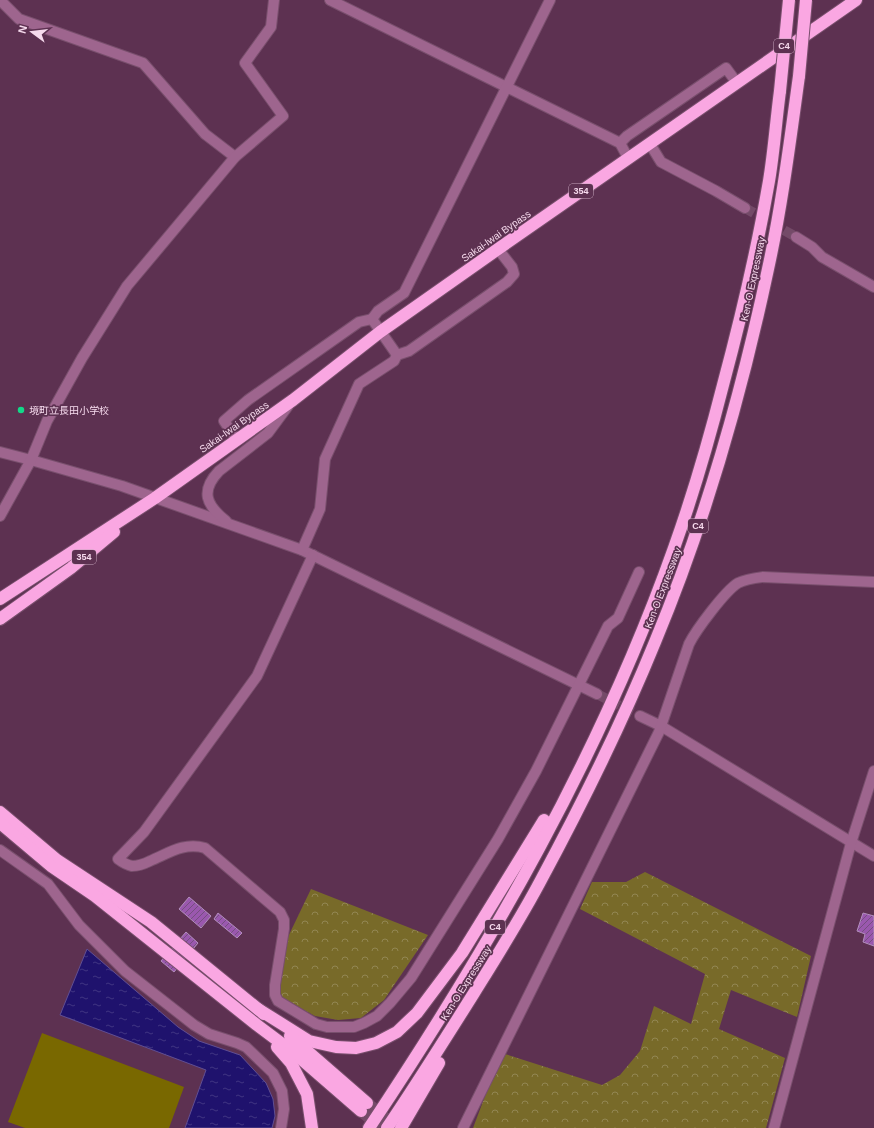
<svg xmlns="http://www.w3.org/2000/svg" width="874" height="1128" font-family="Arial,'Noto Sans JP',sans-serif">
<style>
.grass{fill:#796800}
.forest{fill:url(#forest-crowns)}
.water{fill:url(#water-ripples);stroke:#604e93}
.building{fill:url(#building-hatch);stroke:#b28ebd}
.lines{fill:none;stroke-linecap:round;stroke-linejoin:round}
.minor-tunnel{stroke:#744a68;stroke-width:10;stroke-dasharray:10 5;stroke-linecap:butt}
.highway-tunnel{stroke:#744a68;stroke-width:12;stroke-dasharray:12 6;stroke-linecap:butt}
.minor-casing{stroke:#794f6d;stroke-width:12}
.highway-casing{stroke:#794f6d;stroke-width:14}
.minor{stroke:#9e658e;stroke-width:10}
.highway{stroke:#faa7e2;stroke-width:12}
.highway-bridge-casing{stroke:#794f6d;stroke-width:14;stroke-linecap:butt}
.highway-bridge{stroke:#faa7e2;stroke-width:12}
.poi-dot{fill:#13d989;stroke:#5d3151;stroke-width:1.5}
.labels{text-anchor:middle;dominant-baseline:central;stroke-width:3.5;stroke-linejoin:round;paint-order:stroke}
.shield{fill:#5d3151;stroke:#c8a7be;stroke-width:1}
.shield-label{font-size:9px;font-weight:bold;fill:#f6daed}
.street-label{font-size:10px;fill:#f6daed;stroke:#5d3151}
.poi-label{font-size:10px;fill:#f6daed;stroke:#5d3151;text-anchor:start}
</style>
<defs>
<pattern id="forest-crowns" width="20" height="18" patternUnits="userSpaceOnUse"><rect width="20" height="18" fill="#786a29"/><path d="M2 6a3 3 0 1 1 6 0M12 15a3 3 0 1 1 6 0" fill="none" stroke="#928653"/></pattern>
<pattern id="water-ripples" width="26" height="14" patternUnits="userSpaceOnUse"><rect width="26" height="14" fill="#1f126d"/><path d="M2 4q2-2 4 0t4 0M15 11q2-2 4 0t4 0" fill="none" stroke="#403482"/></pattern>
<pattern id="building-hatch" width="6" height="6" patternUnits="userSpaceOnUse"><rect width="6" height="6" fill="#9a58ae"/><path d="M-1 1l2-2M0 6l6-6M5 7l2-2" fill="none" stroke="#764e80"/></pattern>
</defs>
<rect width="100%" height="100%" fill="#5d3151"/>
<polygon class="grass" points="42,1033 184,1087 169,1128 25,1128 8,1122"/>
<g class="forest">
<polygon points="645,872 811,956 797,1017 731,990 719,1029 785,1058 766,1128 473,1128 490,1083 505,1054 602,1085 620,1075 640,1051 654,1006 691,1024 705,974 580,909 592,882 626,882"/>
<polygon points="311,889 428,935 384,1000 361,1018 338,1020 315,1016 281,997 278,984 287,939"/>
</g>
<polygon class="water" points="87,949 178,1027 199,1041 240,1055 266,1083 273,1099 275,1116 272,1128 185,1128 206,1070 60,1015"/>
<g class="building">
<polygon points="189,897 211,916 201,928 179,909"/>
<polygon points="218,913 242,933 237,938 214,919"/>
<polygon points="863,913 874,916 874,946 863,942 865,934 857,931"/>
<polygon points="186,932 198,943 174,972 161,961"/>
</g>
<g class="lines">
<g class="minor-tunnel">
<polyline points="745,208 796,237"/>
<polyline points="597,694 640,716"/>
</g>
<g class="highway-tunnel">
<polyline points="367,1103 397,1128"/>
<polyline points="361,1111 382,1128"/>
</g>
<defs>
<g id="minor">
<polyline points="0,0 19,19 143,63 205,134 235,157"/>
<polyline points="330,0 620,143 628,158"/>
<polyline points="620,143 627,136 726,68 737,83"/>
<polyline points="650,144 661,162 716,191 745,208"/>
<polyline points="796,237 812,247 822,257 874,287"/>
<polyline points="397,355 409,351 507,282 514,274 512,267 498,249"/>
<polyline points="237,440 224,421 248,400 359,322 372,319"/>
<polyline points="0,452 31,460 122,486 302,550 597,694"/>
<polyline points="0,516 31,460 47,421 82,358 127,286 235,157 283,116 245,63 271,27 274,0"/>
<path d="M226,521C206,505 200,491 219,471L268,433L288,406"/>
<polyline points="302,550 320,509 325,459 359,384 394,361 397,355 372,319 378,311 404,293 550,0"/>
<path d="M313,555L257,676L144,832L118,859C122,862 127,865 132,866C138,866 144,864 150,861C169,853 184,842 205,848L280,912L284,920V929L275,985V995L278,1001L316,1024L327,1027H354L364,1023L377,1016L390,1003L411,978L498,839L536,771L608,626L618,618L639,572"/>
<polyline points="640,716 661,726 874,856"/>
<polyline points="0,850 48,884 79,925 125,971 194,1025 209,1034 237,1043 246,1047 273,1073 282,1091 284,1109 281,1128"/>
<path d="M463,1128L659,732L689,644C696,630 725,591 738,583C746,579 755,578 763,577L874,582"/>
<polyline points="774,1128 851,843 874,771"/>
</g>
<g id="highway">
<polyline points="0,599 155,498 293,400 380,332 498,249 856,0"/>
<polyline points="0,619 71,568 114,532"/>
<polyline points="0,812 57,860 151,922 264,1014"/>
<polyline points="0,823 51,866 95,896 257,1025 293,1052 361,1111"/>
<polyline points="258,1009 309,1041 336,1047 356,1048 376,1043 397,1032 417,1013 462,953 544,820"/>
<polyline points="290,1036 367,1103"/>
<polyline points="277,1047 291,1063 307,1094 312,1128"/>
<path d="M369,1128C490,947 601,754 674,548C693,495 709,440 723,385C741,318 757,250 769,181C774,151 776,121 780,91"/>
<path d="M387,1128C417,1084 445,1039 474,993C497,956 521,918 541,880C583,802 622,723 655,642C705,522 741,396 768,269C782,205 790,141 799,76"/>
<polyline points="401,1128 439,1063"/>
</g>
</defs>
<use href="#minor" class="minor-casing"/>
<use href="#highway" class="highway-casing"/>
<use href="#minor" class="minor"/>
<use href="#highway" class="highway"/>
<defs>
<g id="highway-bridge">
<polyline points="799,76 806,0"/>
<polyline points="780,91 789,0"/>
</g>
</defs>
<use href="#highway-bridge" class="highway-bridge-casing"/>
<use href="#highway-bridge" class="highway-bridge"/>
</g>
<circle class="poi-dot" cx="21" cy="410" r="4"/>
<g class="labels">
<g class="shield">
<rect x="774" y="39" width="20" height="14" rx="3"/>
<rect x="569" y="184" width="24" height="14" rx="3"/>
<rect x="688" y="519" width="20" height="14" rx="3"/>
<rect x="72" y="550" width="24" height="14" rx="3"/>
<rect x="485" y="920" width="20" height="14" rx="3"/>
</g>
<g class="shield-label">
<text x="784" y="46">C4</text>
<text x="581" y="191">354</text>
<text x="698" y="526">C4</text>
<text x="84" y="557">354</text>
<text x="495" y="927">C4</text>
</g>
<g class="street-label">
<text transform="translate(496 236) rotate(-35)">Sakai-Iwai Bypass</text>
<text transform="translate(753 279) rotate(-78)">Ken-O Expressway</text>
<text transform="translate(234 427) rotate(-35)">Sakai-Iwai Bypass</text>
<text transform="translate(663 588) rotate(-69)">Ken-O Expressway</text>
<text transform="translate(466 983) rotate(-58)">Ken-O Expressway</text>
</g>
<g class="poi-label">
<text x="29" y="410">境町立長田小学校</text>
</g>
</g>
<g transform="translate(32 32) rotate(285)" stroke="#5d3151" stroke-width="3" paint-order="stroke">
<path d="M0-3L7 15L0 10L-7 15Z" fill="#f6daed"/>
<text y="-6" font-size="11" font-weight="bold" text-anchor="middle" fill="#f6daed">N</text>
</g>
</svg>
